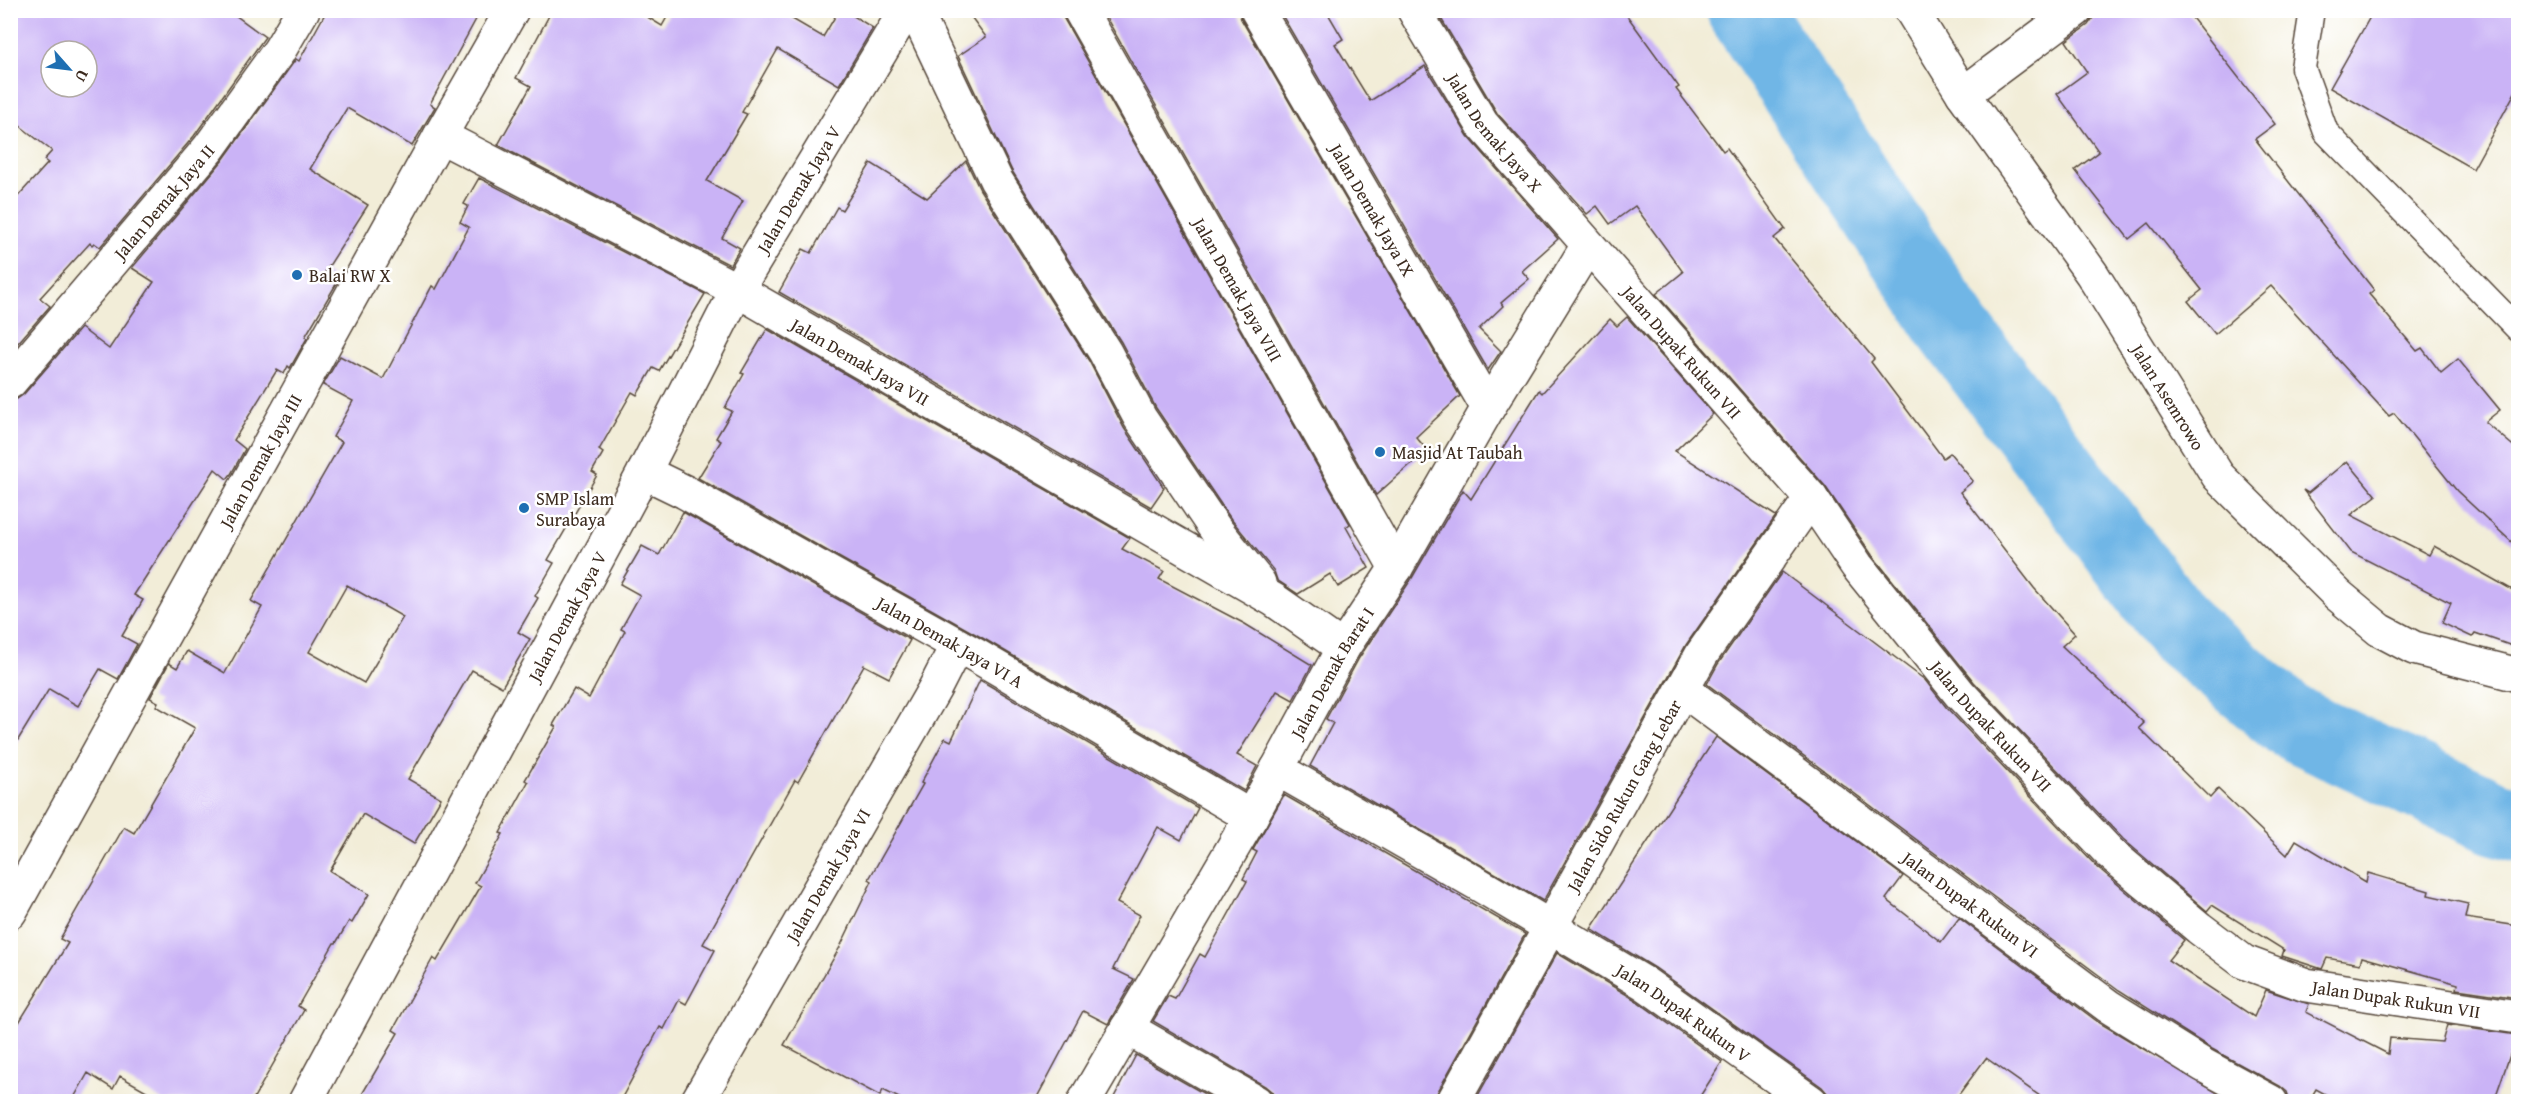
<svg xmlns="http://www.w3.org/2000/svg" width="2529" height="1112" font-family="'Gentium Book Plus',serif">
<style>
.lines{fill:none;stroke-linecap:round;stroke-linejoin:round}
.river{stroke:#70b6e6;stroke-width:75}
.building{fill:#cab3f6;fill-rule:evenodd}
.service-casing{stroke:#56473a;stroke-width:27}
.minor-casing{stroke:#56473a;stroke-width:36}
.service{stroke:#fff;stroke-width:24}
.minor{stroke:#fff;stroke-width:33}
.poi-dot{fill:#1f6fb2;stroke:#fff;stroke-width:2}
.labels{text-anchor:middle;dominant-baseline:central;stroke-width:5;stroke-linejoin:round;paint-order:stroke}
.street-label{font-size:18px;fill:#3b2a1e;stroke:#fff}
.poi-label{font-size:18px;fill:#3b2a1e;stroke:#fff;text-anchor:start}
</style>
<rect width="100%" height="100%" fill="#fff"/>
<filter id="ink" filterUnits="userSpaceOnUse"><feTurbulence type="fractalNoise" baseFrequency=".0167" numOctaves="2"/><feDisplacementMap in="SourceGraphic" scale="12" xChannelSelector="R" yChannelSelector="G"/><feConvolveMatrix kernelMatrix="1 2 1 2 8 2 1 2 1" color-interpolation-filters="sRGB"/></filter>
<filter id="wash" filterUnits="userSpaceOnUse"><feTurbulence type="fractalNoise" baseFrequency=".008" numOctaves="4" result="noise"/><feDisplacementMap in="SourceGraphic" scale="24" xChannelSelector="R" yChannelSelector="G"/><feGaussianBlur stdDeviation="1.35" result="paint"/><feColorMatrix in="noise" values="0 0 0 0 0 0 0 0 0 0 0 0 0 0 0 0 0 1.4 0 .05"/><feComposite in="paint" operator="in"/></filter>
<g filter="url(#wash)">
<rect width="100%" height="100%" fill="#f2edd8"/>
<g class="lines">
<polyline class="river" points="1744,10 1953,328 2180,630 2291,722 2494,817 2518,824"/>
</g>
<g id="blocks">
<g class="building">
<path d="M10,10H228L265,37L194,136L100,247L94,243L92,245L90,243L40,298L50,306L10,352V205L48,163L44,160L52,151L10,118ZM51,51H87V87H51Z"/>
<polygon points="327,10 481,10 430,104 435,107 412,146 347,108 310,169 368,205 325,272 338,281 305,337 307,338 290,368 288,366 284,374 277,370 234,440 245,449 231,474 227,479 215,469 134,595 143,600 122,636 137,644 118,679 100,669 78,706 49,689 10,753 10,400 17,399 24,394 81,328 109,349 154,282 132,268 223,160 296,59 299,61"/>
<polygon points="552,10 636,10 662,26 671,10 777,10 823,37 839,10 844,10 873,28 839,85 778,49 742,112 747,114 707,181 743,201 722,238 740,248 730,265 498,145 531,86 516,78"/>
<polygon points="966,10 1061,10 1064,19 1350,524 1346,527 1369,568 1338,587 1330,574 1298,594 1277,580 1274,571 1231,519 1156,408 1121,342 1012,171 958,56 986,37"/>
<polygon points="1102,10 1238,10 1241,19 1460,396 1416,437 1427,450 1376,495"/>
<polygon points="1279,10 1326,10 1343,39 1335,44 1370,101 1425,66 1468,136 1558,239 1522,271 1529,279 1501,303 1503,306 1479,329 1501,351 1488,370"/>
<polygon points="1436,10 1623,10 1679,87 1676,89 1723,151 1727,148 1785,229 1774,238 1874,359 1871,362 1943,458 1950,453 1973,481 1960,492 2034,588 2075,634 2062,646 2144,723 2139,728 2210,798 2218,789 2287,855 2296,840 2366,882 2368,873 2429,891 2428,895 2468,904 2465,918 2518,926 2518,998 2457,989 2458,984 2362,957 2360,964 2327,958 2322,969 2282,956 2284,950 2212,905 2207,911 2123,839 1974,682 1872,555 1825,486 1656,294 1683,272 1635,206 1610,224 1597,206 1587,214 1497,113"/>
<polygon points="2094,10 2186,10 2275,124 2255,139 2374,290 2369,294 2417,351 2422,348 2441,373 2458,359 2500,410 2485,422 2518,450 2518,548 2457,491 2394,413 2389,416 2271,286 2215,334 2188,301 2202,290 2149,223 2129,239 2075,170 2099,152 2057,94 2087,72 2066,41 2088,25 2093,18"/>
<polygon points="2374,10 2518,10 2518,87 2473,169 2330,88"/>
<polygon points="966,161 980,190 1089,361 1124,428 1164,488 1151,507 779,292 803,249 811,253 837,207 842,210 871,163 927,198"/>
<path d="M479,178L705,294L659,371L653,368L637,395L632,392L599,450L603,453L592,472L597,475L548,560L554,563L535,596L538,598L518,632L530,639L502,687L472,670L408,779L441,798L414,844L363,814L330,871L369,894L352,923L349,921L336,943H334L298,1006L304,1010L252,1101H164L120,1076L113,1089L88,1073L72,1101H10V1037L68,943L60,939L124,827L134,833L195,728L156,706L158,702L150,698L169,663L177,668L187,651L225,673L262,607L251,601L342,442L333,437L353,401L323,385L340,356L383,379L432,286L436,289L469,227L460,222L468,206L464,204ZM347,585L403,617L364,683L309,652Z"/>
<polygon points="1627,317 1713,414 1675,451 1776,516 1686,645 1543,901 1310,766 1333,723 1326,719 1359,658 1412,578 1463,490 1471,499 1539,390 1542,393 1610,319 1617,326"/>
<polygon points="767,329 1130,538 1122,549 1164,571 1159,579 1245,624 1312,665 1293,700 1277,691 1237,755 1257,766 1244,791 986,640 698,478 721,441 716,438 732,411 725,408 744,374 741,373"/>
<polygon points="2347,461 2376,496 2351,515 2429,555 2434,546 2518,593 2518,648 2475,633 2472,637 2442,623 2451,603 2351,552 2303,490 2308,493"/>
<polygon points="683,512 910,640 889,678 864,665 798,782 795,780 703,944 715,950 686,1004 679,1000 664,1029 660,1027 620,1101 358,1101 398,1033 393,1030 433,958 437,961 481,886 475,883 503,834 500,833 528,782 525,780 556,727 553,725 574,689 589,698 625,631 621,629 640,595 620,584 642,546 659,555"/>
<polygon points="1782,572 1925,680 1946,707 2096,866 2184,940 2168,960 2254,1017 2266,990 2309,1004 2306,1012 2388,1054 2390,1038 2442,1042 2447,1025 2517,1035 2494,1101 2338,1101 2316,1089 2309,1101 2290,1101 2287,1092 2280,1086 2212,1049 2119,990 1707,684 1718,664"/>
<polygon points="980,680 1198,808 1181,840 1158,827 1117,903 1140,915 1113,969 1134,979 1108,1024 1083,1011 1035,1101 905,1101 883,1090 880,1096 784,1045 840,947 872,881 869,879 923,784 921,783 945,738 951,741"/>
<polygon points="1716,737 1903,876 1886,899 1941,942 1959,918 2098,1022 2231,1101 2047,1101 1986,1058 1954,1101 1829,1101 1828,1094 1822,1087 1655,968 1591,929"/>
<polygon points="1284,795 1525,934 1437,1093 1434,1101 1275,1101 1272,1092 1265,1086 1153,1021 1168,996 1175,999 1200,954 1205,957 1247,881 1243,879 1257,852 1253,850"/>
<polygon points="1557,953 1634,999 1722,1062 1697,1101 1475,1101"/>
<polygon points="1136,1055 1217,1101 1112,1101"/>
</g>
</g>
</g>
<g filter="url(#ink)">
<use href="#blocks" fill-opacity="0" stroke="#56473a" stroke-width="1.5"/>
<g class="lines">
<defs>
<polyline id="service" points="2312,10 2303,68 2326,132 2518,329"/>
<g id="minor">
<polyline points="915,10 996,180 1105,352 1140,418 1216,530 1259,583"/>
<path id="s1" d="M1080,10L1396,568"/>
<path id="s2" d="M1257,10L1488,408"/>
<path id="s3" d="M1414,10L1482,124L1811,498L1857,566L1960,694L2110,853L2199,928L2244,962L2306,985L2518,1017"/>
<path id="s4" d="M1911,10L1963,94L2092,274L2218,476L2338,595L2380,630L2414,648L2518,675"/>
<polyline points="1963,94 2076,10"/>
<path id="s5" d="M440,136L737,290L1274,600L1343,648"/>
<path id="s6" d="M10,382L209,148L279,51L303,10"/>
<path id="s7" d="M644,472L685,492L977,656L1251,817"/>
<path id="s8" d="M1682,689L2108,1006L2203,1065L2271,1102"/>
<path id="s9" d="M1277,769L1478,884L1644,983L1811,1102"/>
<path id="s10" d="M10,912L440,136L512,10"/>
<polyline points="1127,1028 1256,1102"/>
<path id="s11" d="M305,1102L644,472L737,290L906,10"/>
<path id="s12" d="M697,1102L935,688L957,645"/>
<path id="s13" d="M1084,1102L1251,817L1343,648L1396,568L1488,408L1587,247"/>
<path id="s14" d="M1453,1102L1702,654L1811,498"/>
</g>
</defs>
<use href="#service" class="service-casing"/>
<use href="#minor" class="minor-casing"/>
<use href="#service" class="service"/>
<use href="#minor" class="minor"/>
</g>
</g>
<g class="poi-dot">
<circle cx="297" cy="275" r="6"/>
<circle cx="1380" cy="452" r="6"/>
<circle cx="524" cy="508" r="6"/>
</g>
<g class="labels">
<g class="street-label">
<text stroke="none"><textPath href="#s3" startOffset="147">Jalan Demak Jaya X</textPath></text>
<text stroke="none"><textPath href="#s11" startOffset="1038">Jalan Demak Jaya V</textPath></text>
<text stroke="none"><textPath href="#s6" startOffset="237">Jalan Demak Jaya II</textPath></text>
<text stroke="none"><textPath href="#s2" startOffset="231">Jalan Demak Jaya IX</textPath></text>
<text stroke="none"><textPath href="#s1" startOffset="321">Jalan Demak Jaya VIII</textPath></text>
<text stroke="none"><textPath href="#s3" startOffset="436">Jalan Dupak Rukun VII</textPath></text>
<text stroke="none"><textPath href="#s5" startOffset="477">Jalan Demak Jaya VII</textPath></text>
<text stroke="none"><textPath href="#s4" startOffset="465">Jalan Asemrowo</textPath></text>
<text stroke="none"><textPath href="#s10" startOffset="516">Jalan Demak Jaya III</textPath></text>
<text stroke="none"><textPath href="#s11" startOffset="552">Jalan Demak Jaya V</textPath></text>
<text stroke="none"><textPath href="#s7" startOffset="350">Jalan Demak Jaya VI A</textPath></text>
<text stroke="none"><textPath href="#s13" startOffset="496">Jalan Demak Barat I</textPath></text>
<text stroke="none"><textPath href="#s3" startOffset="922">Jalan Dupak Rukun VII</textPath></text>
<text stroke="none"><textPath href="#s14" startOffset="351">Jalan Sido Rukun Gang Lebar</textPath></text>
<text stroke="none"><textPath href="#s12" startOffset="262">Jalan Demak Jaya VI</textPath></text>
<text stroke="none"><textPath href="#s8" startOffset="360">Jalan Dupak Rukun VI</textPath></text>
<text stroke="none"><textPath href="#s3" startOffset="1426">Jalan Dupak Rukun VII</textPath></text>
<text stroke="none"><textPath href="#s9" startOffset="474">Jalan Dupak Rukun V</textPath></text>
</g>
<g class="poi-label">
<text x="309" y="275">Balai RW X</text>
<text x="1392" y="452">Masjid At Taubah</text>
<text x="536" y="498">SMP Islam<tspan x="536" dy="21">Surabaya</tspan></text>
</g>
</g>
<rect width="2529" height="1112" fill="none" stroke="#fff" stroke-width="36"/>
<g transform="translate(69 69) rotate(118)"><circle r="28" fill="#ffffff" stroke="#b1aaa5" stroke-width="1.5"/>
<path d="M0-4.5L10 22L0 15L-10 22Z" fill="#1f6fb2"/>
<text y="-9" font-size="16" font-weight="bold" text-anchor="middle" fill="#3b2a1e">U</text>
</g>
</svg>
